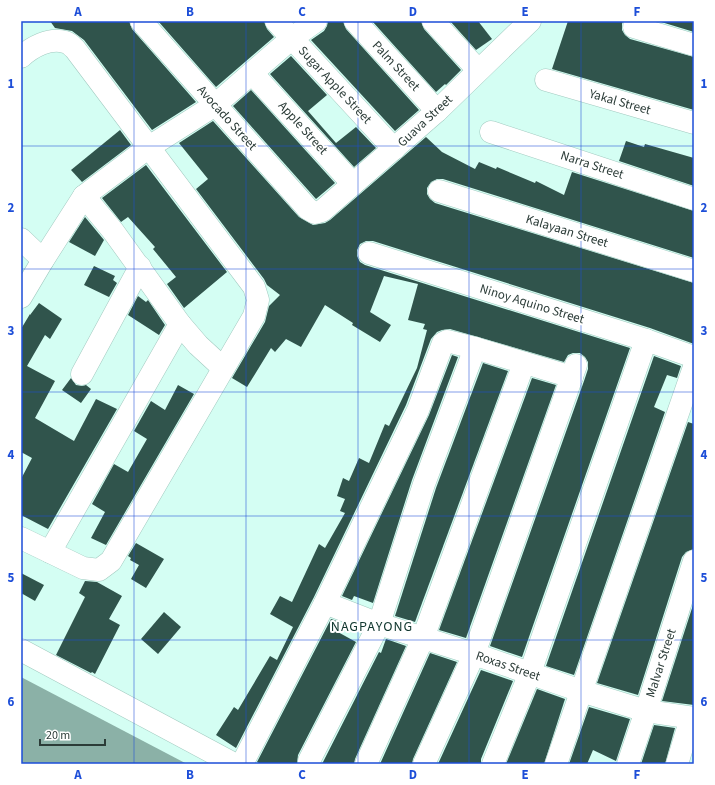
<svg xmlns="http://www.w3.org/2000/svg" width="715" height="785" font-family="'Source Sans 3',sans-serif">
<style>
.water{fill:#8bb1a7}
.building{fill:#30544c}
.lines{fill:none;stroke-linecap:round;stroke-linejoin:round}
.street-casing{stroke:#a2cac0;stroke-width:23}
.street{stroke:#fff;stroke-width:22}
.grid{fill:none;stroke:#1d4ed8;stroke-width:1;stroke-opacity:0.55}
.labels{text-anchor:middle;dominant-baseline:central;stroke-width:4;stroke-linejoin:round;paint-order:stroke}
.street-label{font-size:13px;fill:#2c3c38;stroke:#fff}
.neighbourhood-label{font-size:14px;letter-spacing:1px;fill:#11372f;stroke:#fff}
.neatline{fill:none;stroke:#1d4ed8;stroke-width:1.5}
.grid-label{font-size:13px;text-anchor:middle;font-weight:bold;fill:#1d4ed8}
</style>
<rect width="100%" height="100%" fill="#d4fef3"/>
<polygon class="water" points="21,677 187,764 21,764"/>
<g class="building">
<polygon points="50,21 129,21 132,29 196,102 152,130 84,40 72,31 55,28"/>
<polygon points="158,21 264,21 267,29 274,37 216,87"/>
<polygon points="328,21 343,21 346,29 419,110 395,131 311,40 324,31 327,26"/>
<polygon points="372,21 421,21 424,29 461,70 446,85 445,84 436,92"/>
<polygon points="450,21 478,21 492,39 476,50"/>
<polygon points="568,21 623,21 622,24 622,30 625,35 630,39 694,57 694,110 552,69"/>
<polygon points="658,21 694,21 694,32"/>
<polygon points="291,56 327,95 308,111 336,143 356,127 376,148 354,167 270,74"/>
<polygon points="251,90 335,183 316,199 233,106"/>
<polygon points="213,121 299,217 313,225 325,223 330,220 426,137 442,152 475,169 479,162 496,169 497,167 535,183 536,181 564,195 572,172 694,211 694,258 443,179 437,179 431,182 427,188 427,194 430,199 435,203 694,283 694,344 650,328 373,241 366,241 360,244 357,250 357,256 360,262 365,265 630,348 522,657 490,646 584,381 588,369 588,362 585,357 580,353 573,353 568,355 564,362 450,329 442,330 437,332 431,339 406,405 314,597 236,748 216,735 234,707 238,710 270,656 277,660 293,627 270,614 280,596 292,602 319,544 325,548 345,513 340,511 345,499 337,496 343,478 349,481 359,458 369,463 385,424 389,426 417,368 427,330 423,329 425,324 408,320 418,284 384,276 370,312 391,325 380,342 352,325 353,323 325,305 301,347 286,339 275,352 271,348 247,387 232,378 265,322 269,306 280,295 267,285 264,279 196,189 208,179 179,143"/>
<polygon points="120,130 131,145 82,182 71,170"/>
<polygon points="626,141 644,147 645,144 694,158 694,186 619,161"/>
<polygon points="146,165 227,272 184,308 167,284 176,277 153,249 155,247 128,217 121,222 102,198"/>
<polygon points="85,217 104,240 95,256 69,242"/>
<polygon points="94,266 115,276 113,280 117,283 109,297 84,285"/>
<polygon points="138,296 146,302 148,300 165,325 159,335 128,315"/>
<polygon points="39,303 62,319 50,339 45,335 27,366 55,381 35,418 74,441 96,399 117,409 48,529 21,515 21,479 32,458 21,452 21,329 30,314 30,315"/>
<polygon points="452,355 458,357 412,480 373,603 354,596 352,600 342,596 429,415"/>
<polygon points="654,356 681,366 677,378 667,375 654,407 665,412 574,675 546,666"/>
<polygon points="483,363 508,371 415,622 395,616 436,488"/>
<polygon points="71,378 76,385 82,386 86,385 91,389 81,403 62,390"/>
<polygon points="532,378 556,385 466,638 439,630"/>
<polygon points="178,385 194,394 106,545 91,538 105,512 92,504 114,464 128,472 147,439 134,431 151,401 165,410"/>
<polygon points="688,422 694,424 694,549 686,552 682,557 638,695 597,683"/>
<polygon points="136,543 164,559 146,588 131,579 139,565 130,560 131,558 128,556"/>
<polygon points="21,573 44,585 35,601 21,593"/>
<polygon points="85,581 97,582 122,596 109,619 120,625 95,674 92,672 91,673 56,655 85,597 79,593"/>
<polygon points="694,602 694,705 662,701"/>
<polygon points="164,612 181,627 158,654 141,639"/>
<polygon points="331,619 340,622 336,631 356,642 298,755 297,764 261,764 257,762"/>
<polygon points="386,639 406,646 355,759 354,764 322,764 379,652 381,653"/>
<polygon points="430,653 457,662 413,759 412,764 380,764"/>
<polygon points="481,670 513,681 481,759 481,764 438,764"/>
<polygon points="537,689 565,699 544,764 506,764"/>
<polygon points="589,707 630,719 616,761 593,750 587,764 569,764"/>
<polygon points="654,725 675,728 665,764 641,764"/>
</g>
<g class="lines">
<defs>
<g id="street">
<polyline points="141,21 308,209 315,213 322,211 437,111 530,21"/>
<polyline points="276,21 394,149"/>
<polyline points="355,21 437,111"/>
<polyline points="433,21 478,70"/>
<polyline points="634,27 694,45"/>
<path d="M21,57C32,47 50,37 65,42C69,43 72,46 75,49L254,287L258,300L254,316L111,561L99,570L83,568L21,538"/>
<polyline points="252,73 353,184"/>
<polyline points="546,80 694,123"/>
<polyline points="491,132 694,199"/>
<polyline points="439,191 694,271"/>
<polyline points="84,196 113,231 180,324 198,345 223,368"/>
<polyline points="21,239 43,260"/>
<polyline points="369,253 646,340 694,357"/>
<polyline points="21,297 43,260 84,196 149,147 215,105 291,39 316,21"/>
<polyline points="82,374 140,267"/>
<polyline points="50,552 180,324"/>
<polyline points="325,603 379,624 474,654 581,691 646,711 694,718"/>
<polyline points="21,650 234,764"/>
<polyline points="309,761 379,624 424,484 475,348 572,377"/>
<polyline points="242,764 325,603 418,410 443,343 447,341 475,348"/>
<polyline points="366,764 423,638 524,363"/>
<polyline points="424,764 474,654 576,365"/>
<polyline points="493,764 530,673 646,340"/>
<polyline points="556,764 694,367"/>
<polyline points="628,764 646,711 694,561"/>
<polyline points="677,764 691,718"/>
</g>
</defs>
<use href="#street" class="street-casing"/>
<use href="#street" class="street"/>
</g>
<path class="grid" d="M134,21V764M246,21V764M358,21V764M469,21V764M581,21V764M21,146H694M21,269H694M21,392H694M21,516H694M21,640H694"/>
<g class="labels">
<g class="street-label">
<text transform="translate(396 66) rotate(47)">Palm Street</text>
<text transform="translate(335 85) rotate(47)">Sugar Apple Street</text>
<text transform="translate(620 102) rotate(16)">Yakal Street</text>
<text transform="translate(227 118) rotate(48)">Avocado Street</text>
<text transform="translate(425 121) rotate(-43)">Guava Street</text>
<text transform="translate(303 128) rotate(48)">Apple Street</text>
<text transform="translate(592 165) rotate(18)">Narra Street</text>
<text transform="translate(567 231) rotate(17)">Kalayaan Street</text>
<text transform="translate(532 304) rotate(17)">Ninoy Aquino Street</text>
<text transform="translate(661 663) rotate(-72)">Malvar Street</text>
<text transform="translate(508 666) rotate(19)">Roxas Street</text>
</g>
<g class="neighbourhood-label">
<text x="372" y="627">NAGPAYONG</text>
</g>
</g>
<rect width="715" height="785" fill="none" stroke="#ffffff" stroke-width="44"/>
<path d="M40 739v6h65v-6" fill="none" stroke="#2c3c38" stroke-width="2"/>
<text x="46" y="739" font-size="12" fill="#2c3c38" stroke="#ffffff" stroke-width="3" paint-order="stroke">20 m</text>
<rect x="22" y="22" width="671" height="741" class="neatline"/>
<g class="grid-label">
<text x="78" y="16">A</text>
<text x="190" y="16">B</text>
<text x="302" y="16">C</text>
<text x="413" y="16">D</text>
<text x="525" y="16">E</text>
<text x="637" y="16">F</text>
<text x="11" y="88">1</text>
<text x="704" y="88">1</text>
<text x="11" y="212">2</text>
<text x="704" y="212">2</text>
<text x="11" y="335">3</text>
<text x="704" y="335">3</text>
<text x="11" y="459">4</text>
<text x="704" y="459">4</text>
<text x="11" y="582">5</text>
<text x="704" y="582">5</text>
<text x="11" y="706">6</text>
<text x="704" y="706">6</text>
<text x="78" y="779">A</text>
<text x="190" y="779">B</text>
<text x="302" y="779">C</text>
<text x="413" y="779">D</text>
<text x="525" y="779">E</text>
<text x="637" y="779">F</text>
</g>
</svg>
